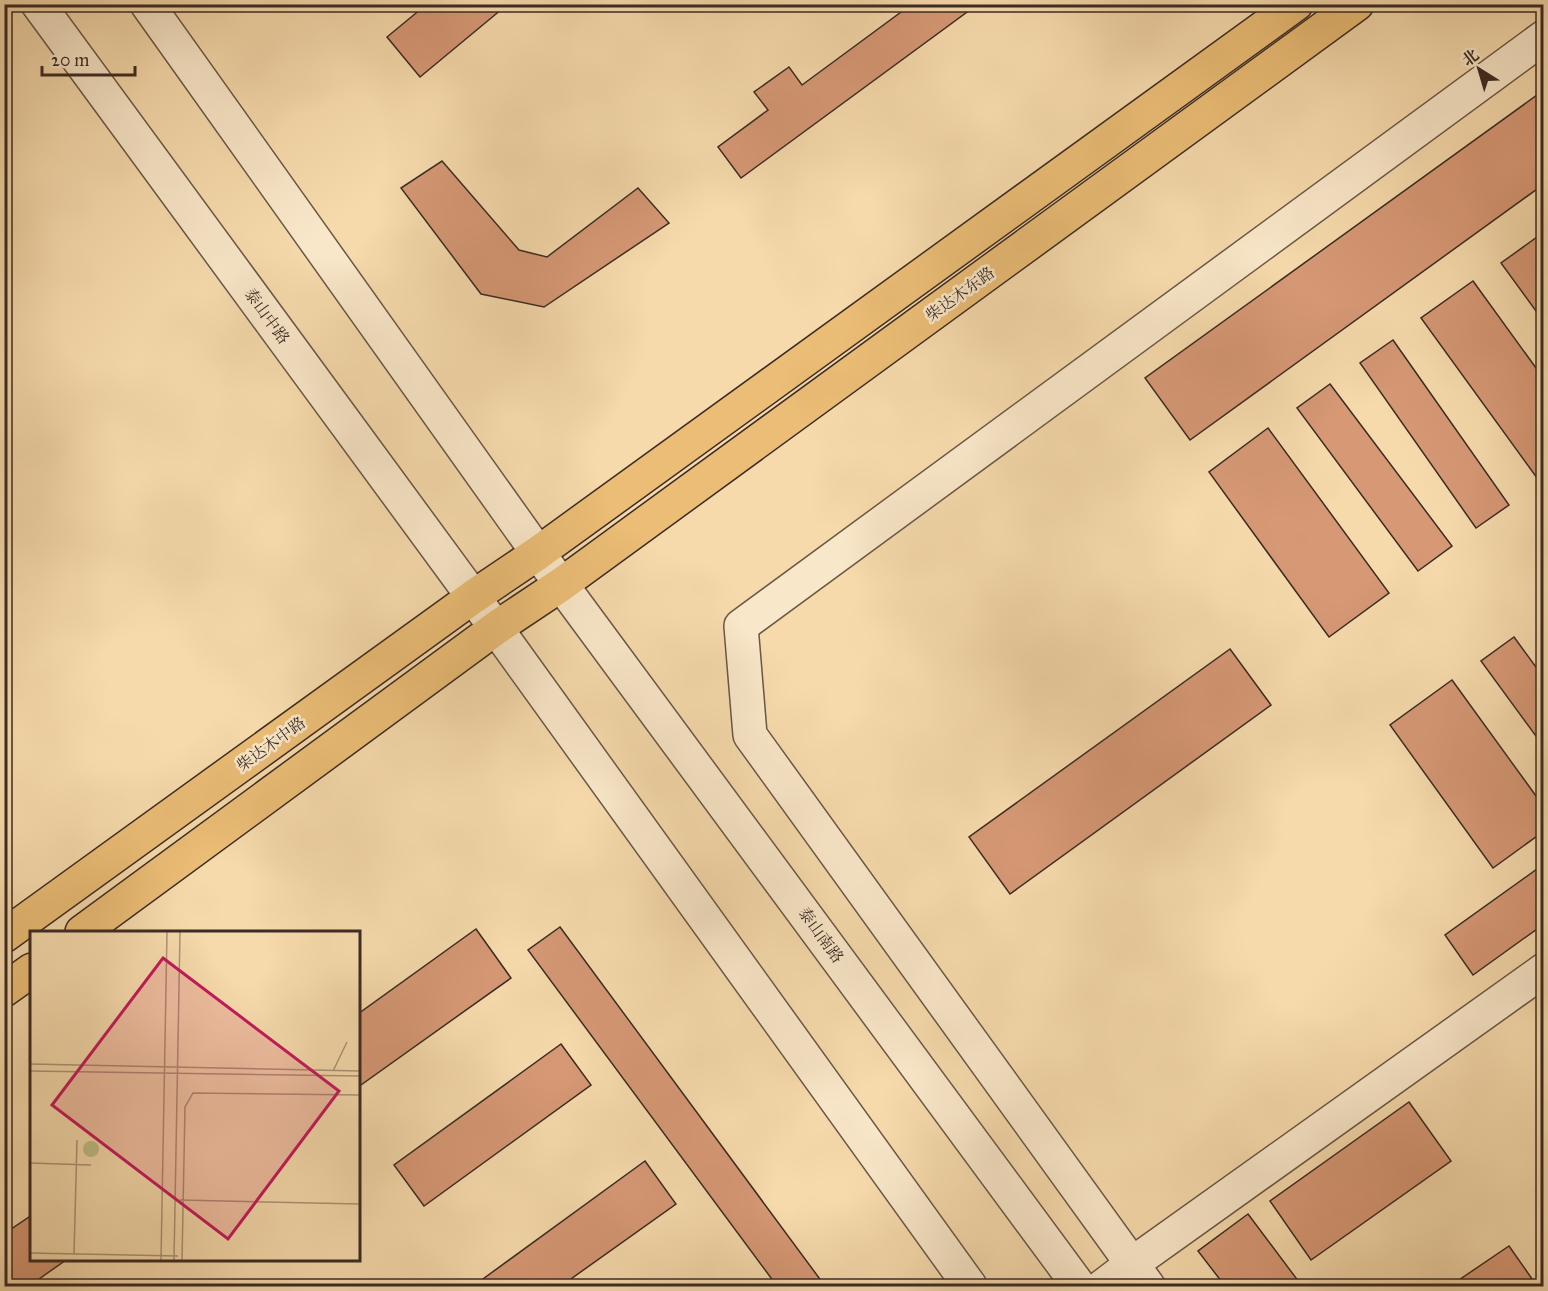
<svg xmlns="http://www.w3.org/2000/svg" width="1548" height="1291" font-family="'IM FELL Great Primer','Noto Serif SC',serif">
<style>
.building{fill:#d69875;stroke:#3b2b24;stroke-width:1.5}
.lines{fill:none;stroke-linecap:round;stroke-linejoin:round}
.minor-casing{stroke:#6a5746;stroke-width:36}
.major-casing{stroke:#3b2b24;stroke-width:36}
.minor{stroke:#f9e7c9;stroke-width:33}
.major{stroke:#ebbd76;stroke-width:33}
.labels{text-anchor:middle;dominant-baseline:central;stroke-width:5;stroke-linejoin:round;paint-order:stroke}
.street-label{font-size:16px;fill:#3b2b24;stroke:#f9e7c9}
.inset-road{fill:none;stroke:#ab9476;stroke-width:1.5}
.view{fill:#c2185b;fill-opacity:0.15;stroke:#c2185b;stroke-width:3}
.inset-edge{fill:none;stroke:#3b2b24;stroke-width:3}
</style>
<rect width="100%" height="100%" fill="#f6daac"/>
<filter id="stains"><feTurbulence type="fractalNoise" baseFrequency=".00333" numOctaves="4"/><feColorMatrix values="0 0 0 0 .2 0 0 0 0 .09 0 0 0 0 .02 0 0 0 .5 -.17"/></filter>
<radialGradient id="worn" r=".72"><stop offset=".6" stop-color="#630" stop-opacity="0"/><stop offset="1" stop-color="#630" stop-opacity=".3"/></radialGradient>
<g class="building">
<polygon points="427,4 508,4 420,77 387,37"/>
<polygon points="912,4 978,4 741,178 718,147 768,110 754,92 789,67 802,85"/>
<polygon points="1544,90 1544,184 1190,440 1145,378"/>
<polygon points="442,161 519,250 547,257 638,188 669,223 544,307 481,294 401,188"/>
<polygon points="1544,232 1544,322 1501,263"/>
<polygon points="1473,281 1544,379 1544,480 1540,482 1421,318"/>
<polygon points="1393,340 1509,505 1476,528 1360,363"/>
<polygon points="1330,384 1452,546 1418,571 1297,408"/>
<polygon points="1268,428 1389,593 1329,637 1209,472"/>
<polygon points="1514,637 1544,678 1544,747 1481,661"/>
<polygon points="1230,649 1271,705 1010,894 969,837"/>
<polygon points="1452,680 1544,807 1544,831 1493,868 1390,725"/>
<polygon points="1544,864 1544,924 1473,975 1445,935"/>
<polygon points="560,927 825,1286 777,1286 528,950"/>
<polygon points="476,929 511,978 358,1087 358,1014"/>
<polygon points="561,1044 591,1085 424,1206 394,1165"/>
<polygon points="1409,1102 1451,1161 1311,1260 1270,1201"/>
<polygon points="645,1161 676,1204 561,1286 478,1286 476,1284"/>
<polygon points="1248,1214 1302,1286 1225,1286 1198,1251"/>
<polygon points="32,1215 32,1260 66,1260 29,1286 4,1286 4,1234"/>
<polygon points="1509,1246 1537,1286 1450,1286"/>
</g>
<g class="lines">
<defs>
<g id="minor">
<polyline points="38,4 496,628 970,1286"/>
<polyline points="147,4 538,553 1079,1286"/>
<polyline points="1103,1286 1132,1264 1544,970"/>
<polyline points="1148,1286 750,735 741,626 1544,37"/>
</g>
<g id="major">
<polyline points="82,932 496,628 562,584 1357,4"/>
<polyline points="4,936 473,597 538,553 1296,4"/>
<polyline points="4,990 32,970"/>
</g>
</defs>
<use href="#minor" class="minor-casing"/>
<use href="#major" class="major-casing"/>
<use href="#minor" class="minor"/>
<use href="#major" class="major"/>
</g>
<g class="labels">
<g class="street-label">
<text transform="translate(960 294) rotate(-36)">柴达木东路</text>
<text transform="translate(267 316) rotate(54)">泰山中路</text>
<text transform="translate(271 744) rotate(-36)">柴达木中路</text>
<text transform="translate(821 935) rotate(54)">泰山南路</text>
</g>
</g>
<g transform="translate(30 931)">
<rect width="330" height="330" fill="#f6daac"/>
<path d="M53 218a8 8 0 1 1 16 0a8 8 0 1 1-16 0Z" fill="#bfbe87"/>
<path class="inset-road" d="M0,133L330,140M0,140L330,145M303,140L317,111M0,232L61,234M150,269L330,273M0,322L148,325M44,323L47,209M131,329L137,1M144,329L150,1M152,329L155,176L163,162L330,164"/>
<path class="view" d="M133,27L309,160L198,308L22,174Z"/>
<rect width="330" height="330" class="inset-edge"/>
</g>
<rect width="1548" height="1291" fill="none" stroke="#f6daac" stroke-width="24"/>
<rect x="6" y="6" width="1536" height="1279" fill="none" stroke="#3b2b24" stroke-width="3"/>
<rect x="12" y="12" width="1524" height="1267" fill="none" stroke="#3b2b24" stroke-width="1.5"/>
<g transform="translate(1479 69) rotate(323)" stroke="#f9e7c9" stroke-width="4.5" paint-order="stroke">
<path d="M0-4.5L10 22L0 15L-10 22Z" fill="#3b2b24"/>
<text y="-9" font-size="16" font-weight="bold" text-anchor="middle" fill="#3b2b24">北</text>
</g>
<path d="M42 66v9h93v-9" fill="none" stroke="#3b2b24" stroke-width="3"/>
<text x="51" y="66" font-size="18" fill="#3b2b24" stroke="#f9e7c9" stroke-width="4.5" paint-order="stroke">20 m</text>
<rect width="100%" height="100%" filter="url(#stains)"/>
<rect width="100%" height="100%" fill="url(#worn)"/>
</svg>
